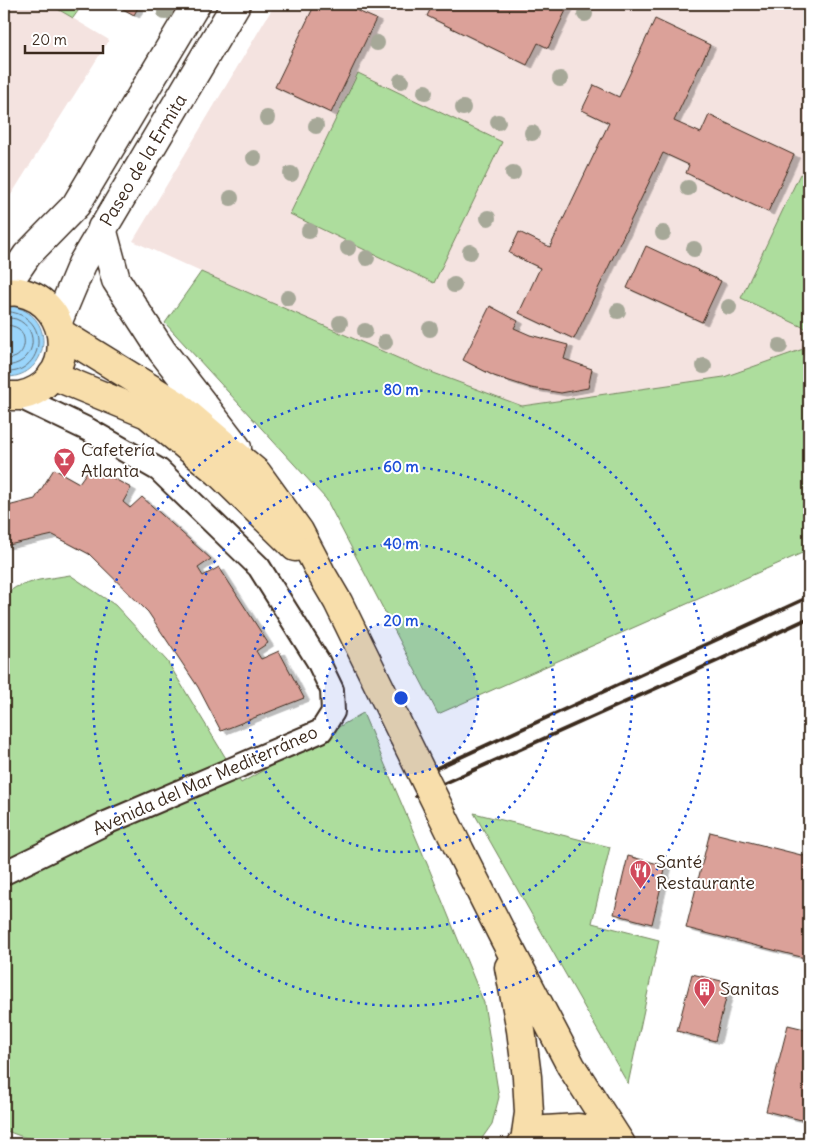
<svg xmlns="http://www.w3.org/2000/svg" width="813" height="1148" font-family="Delius,sans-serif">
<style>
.built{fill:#f4e3e0}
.green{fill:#addd9d;stroke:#74845e}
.water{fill:#9ad5fb;stroke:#7491a3}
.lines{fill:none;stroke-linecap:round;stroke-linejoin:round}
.shore{stroke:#616e76;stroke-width:1}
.building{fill:#dba199;stroke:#3b2a1e;filter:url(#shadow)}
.street-casing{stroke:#3b2a1e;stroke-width:26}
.secondary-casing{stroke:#3b2a1e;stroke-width:31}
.primary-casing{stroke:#3b2a1e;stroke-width:31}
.street{stroke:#fff;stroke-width:22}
.secondary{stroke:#fff;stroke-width:28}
.primary{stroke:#f8deab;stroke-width:28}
.rail{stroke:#3b2a1e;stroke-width:4}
.primary-bridge-casing{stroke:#3b2a1e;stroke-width:31;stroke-linecap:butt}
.primary-bridge{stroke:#f8deab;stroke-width:28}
.tree{fill:#a6a898}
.ring{fill:none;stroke:#1d4ed8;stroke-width:2.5;stroke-dasharray:2.5 5}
.labels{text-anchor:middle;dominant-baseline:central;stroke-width:4;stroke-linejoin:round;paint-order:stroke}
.street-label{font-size:18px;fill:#3b2a1e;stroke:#fff}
.poi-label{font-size:18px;fill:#3b2a1e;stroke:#fff;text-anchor:start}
.centre{fill:#1d4ed8;stroke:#fff;stroke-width:2.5}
.ring-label{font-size:15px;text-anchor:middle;font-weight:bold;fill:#1d4ed8;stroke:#fff;stroke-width:4;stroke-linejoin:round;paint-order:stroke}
</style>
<defs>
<filter id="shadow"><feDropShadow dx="5.5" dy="3" stdDeviation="0" flood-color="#0004"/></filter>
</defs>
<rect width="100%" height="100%" fill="#fff"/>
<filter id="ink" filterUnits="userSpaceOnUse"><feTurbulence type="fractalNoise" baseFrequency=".02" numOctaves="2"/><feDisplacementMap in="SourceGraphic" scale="10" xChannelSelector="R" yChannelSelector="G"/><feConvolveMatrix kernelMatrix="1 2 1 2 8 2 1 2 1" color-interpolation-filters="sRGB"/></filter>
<g filter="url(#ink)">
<g class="built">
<polygon points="4,4 49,4 109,40 4,206"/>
<polygon points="275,4 809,4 809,347 724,377 522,406 423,369 201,272 133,241"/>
</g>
<g class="green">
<polygon points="49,4 83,4 73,18"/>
<polygon points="358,73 502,142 434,283 290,214"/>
<polygon points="800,174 809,178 809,330 741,298"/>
<polygon points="201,272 423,369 522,406 724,377 809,347 809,550 438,714 326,499 165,323"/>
<polygon points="70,575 115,605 167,661 241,783 363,713 428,866 484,1003 499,1097 492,1124 478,1144 63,1144 23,1137 4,1130 4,595 16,587 39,580"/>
<polygon points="474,813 610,847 592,923 659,940 628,1084"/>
</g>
<path class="water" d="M4,306C9,306 15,306 19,308C58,322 47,379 4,377Z"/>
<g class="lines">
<g class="shore">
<path d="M4,311C12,312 19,313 26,318C44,330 41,358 23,368C17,372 11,372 4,372"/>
<path d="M4,317C7,318 12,318 16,319C42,329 36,366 4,366"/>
<path d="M4,325C9,325 15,326 19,329C27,337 26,351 16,357C12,359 8,359 4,359"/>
</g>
</g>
<g class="building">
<polygon points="114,4 140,4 134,15"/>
<polygon points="315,4 355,4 353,9 376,19 331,113 275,87"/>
<polygon points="417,4 569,4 548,48 538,43 527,65 427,16 430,10"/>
<polygon points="655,19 710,45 674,121 701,133 709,115 794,155 768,212 686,173 689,165 663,153 574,339 519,313 540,268 509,253 519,232 550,247 609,123 582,110 594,85 619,97"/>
<polygon points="646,246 721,281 702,322 627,288"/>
<polygon points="490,306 518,321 514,328 530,335 568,345 564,359 592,369 588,388 561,393 531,388 494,376 463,360"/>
<polygon points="91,466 131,488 123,502 130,508 142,497 211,559 198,568 203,576 219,567 268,643 256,651 261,659 279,651 304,698 221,731 198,687 148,612 89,554 53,535 4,546 4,507 35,499 54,469 79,483"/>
<polygon points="710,832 809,857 809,959 686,928"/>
<polygon points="628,856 666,866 652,924 614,914"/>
<polygon points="692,974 730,983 715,1041 677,1031"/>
<polygon points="788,1025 809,1030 809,1122 766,1111"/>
</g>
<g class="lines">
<defs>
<polyline id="street" points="4,873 106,823 321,731 333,712 332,690 318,661 259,567 159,470 89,430 18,396"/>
<g id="secondary">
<polyline points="102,228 116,280 162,351 237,448"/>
<polyline points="4,289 27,255 76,205 196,4"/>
<polyline points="58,321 82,264 236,4"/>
</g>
<g id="primary">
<path d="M4,292C9,292 14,291 19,292C76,303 76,386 19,396C14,396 9,396 4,396"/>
<polyline points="62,334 177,405 257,473 299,531 321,573 338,602 404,737"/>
<polyline points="52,375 147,414 218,472 295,547"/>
<polyline points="458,847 504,938 571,1066 621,1144"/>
<polyline points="509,967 521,1030 527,1077 529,1113 525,1141"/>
<polyline points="522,1144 525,1141 545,1130 578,1128 602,1133 620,1144"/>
</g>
</defs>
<use href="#street" class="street-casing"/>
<use href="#secondary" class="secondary-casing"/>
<use href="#primary" class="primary-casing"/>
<use href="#street" class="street"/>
<use href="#secondary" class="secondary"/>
<use href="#primary" class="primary"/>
<g class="rail">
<polyline points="413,779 809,597"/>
<polyline points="416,796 717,661 809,618"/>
</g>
<defs>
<polyline id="primary-bridge" points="404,737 458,847"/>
</defs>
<use href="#primary-bridge" class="primary-bridge-casing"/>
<use href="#primary-bridge" class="primary-bridge"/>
</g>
<g class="tree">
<circle cx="165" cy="12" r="8"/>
<circle cx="585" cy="14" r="8"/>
<circle cx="377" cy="43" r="8"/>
<circle cx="560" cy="79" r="8"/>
<circle cx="401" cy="81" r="8"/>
<circle cx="425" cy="92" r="8"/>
<circle cx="463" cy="108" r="8"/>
<circle cx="267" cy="118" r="8"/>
<circle cx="498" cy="122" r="8"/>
<circle cx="316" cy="126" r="8"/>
<circle cx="532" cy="133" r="8"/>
<circle cx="254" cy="158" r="8"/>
<circle cx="513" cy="173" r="8"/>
<circle cx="291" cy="174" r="8"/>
<circle cx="688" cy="188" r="8"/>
<circle cx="231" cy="198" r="8"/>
<circle cx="488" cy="218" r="8"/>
<circle cx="309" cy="231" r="8"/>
<circle cx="663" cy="233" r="8"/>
<circle cx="348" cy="248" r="8"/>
<circle cx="694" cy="249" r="8"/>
<circle cx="470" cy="252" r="8"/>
<circle cx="367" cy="258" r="8"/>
<circle cx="454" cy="285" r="8"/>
<circle cx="288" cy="298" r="8"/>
<circle cx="729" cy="307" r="8"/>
<circle cx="618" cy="311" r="8"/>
<circle cx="340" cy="323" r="8"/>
<circle cx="430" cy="329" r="8"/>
<circle cx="365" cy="331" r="8"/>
<circle cx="385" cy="342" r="8"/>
<circle cx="780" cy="346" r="8"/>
<circle cx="704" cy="366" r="8"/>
</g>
</g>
<circle cx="401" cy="698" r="77" fill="#1d4ed8" fill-opacity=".12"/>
<g class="ring">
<circle cx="401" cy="698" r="77"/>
<circle cx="401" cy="698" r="154"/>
<circle cx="401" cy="698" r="231"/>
<circle cx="401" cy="698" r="308"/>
</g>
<defs>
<symbol id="bar-pin" viewBox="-11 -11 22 30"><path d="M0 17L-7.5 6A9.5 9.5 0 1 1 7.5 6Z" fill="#d1495b" stroke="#fff"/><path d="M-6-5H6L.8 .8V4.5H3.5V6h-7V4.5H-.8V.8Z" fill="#fff"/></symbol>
<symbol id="restaurant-pin" viewBox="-11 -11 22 30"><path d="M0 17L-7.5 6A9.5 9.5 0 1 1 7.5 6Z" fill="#d1495b" stroke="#fff"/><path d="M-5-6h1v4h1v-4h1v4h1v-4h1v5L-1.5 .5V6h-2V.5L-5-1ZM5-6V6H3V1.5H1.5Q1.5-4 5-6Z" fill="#fff"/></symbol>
<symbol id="building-pin" viewBox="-11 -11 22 30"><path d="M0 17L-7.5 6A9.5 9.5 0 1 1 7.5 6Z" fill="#d1495b" stroke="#fff"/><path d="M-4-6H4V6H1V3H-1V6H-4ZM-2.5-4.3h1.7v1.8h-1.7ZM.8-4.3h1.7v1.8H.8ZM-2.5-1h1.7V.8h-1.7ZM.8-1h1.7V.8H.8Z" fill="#fff"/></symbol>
</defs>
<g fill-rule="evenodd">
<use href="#bar-pin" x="52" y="446" width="25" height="34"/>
<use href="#restaurant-pin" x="628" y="858" width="25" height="34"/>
<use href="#building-pin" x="692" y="976" width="25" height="34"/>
</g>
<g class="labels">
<g class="street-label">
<text transform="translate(143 160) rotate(-59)">Paseo de la Ermita</text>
<text transform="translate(205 780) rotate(-24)">Avenida del Mar Mediterráneo</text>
</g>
<g class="poi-label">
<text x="81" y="449">Cafetería<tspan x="81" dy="21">Atlanta</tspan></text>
<text x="656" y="861">Santé<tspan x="656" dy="21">Restaurante</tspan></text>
<text x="720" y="988">Sanitas</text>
</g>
</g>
<circle cx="401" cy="698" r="8" class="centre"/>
<g class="ring-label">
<text x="401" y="395">80 m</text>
<text x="401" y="472">60 m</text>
<text x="401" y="549">40 m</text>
<text x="401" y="626">20 m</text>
</g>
<rect width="813" height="1148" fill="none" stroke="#fff" stroke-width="20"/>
<rect x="10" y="10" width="793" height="1128" fill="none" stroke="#3b2a1e" stroke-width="2" filter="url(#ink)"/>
<path d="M25 45v8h78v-8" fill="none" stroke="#3b2a1e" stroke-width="2.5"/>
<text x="32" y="45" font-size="15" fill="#3b2a1e" stroke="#ffffff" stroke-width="4" paint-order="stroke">20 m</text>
</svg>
